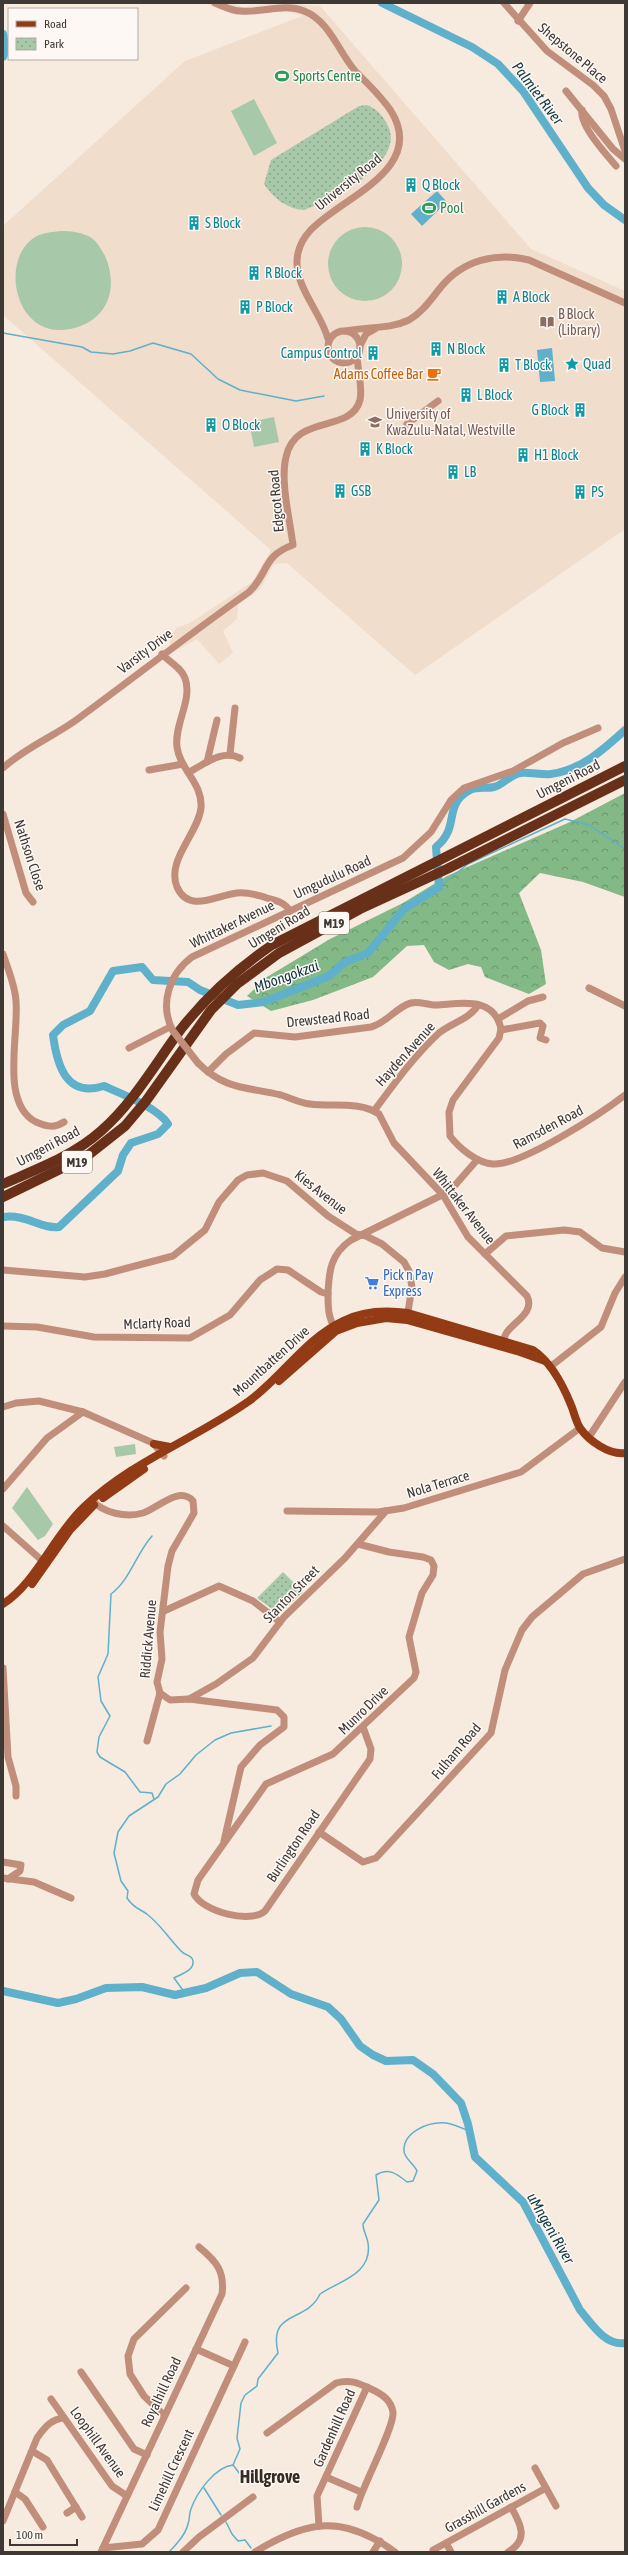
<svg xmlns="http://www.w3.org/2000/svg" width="628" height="2555" font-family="'Asap Condensed',sans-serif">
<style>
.built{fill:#f0ddcc}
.grass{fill:#a7c8a9}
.forest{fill:url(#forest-crowns)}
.park{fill:url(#park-dots)}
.water{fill:#5eb0cb}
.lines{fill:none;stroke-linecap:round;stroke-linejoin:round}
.stream{stroke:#5eb0cb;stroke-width:1.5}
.river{stroke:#5eb0cb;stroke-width:8}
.minor{stroke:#c08e7b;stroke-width:7}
.major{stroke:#923b15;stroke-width:8}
.highway{stroke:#693019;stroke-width:10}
.minor-bridge{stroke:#c08e7b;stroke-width:7}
.labels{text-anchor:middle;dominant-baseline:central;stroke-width:3;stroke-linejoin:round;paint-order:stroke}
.shield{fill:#fef8f4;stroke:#78726e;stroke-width:1}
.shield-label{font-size:13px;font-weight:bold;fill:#3e3935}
.street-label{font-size:14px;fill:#3e3935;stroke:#fef8f4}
.leisure-label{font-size:14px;fill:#27864d;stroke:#fef8f4;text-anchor:start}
.culture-label{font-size:14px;fill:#0d838f;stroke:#fef8f4;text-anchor:start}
.education-label{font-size:14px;fill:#785e54;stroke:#fef8f4;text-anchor:start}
.food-label{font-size:14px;fill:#c56008;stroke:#fef8f4;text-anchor:end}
.shop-label{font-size:14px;fill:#366cbe;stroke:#fef8f4;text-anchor:start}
.water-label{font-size:15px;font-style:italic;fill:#123845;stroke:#fef8f4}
.district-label{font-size:18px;font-weight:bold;fill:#362c23;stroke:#fef8f4}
</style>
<defs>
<pattern id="forest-crowns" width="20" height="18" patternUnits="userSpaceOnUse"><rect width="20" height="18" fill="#83b887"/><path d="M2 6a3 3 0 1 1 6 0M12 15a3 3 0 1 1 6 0" fill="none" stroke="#6d976f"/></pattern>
<pattern id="park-dots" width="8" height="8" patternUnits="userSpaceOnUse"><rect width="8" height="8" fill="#a7c8a9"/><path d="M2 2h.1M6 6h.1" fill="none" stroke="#89a38a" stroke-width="1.8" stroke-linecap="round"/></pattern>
</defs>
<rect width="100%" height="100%" fill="#f7eade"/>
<polygon class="built" points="203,3 229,3 243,7 277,3 320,6 531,249 625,291 625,529 415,675 287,563 274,564 260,589 238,605 237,619 223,631 233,653 219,664 197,639 170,654 170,637 176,628 190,623 252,582 271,550 3,315 3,226 185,61 302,16 287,11 236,15"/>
<g class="grass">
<polygon points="254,99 277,143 254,156 231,111"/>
<circle cx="365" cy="264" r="37"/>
<path d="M61,231C70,231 80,232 88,236C96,239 101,249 105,256C122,295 101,329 59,330C13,330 0,256 37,236C45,232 53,232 61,231Z"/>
<polygon points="274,417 279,442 254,447 249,422"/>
<polygon points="135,1444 136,1454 116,1457 114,1447"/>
<polygon points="27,1487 53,1524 45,1536 38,1540 12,1508"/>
</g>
<polygon class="forest" points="625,793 625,897 583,882 540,873 519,893 541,950 546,984 529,994 485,977 481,967 468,964 449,970 434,962 424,945 407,946 373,977 313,1000 271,1011 247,996 267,977 330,939 403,903 447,876 570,822"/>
<g class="park">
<path d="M367,105C377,109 383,116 388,126C406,163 331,200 304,210C287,209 273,198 264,184L271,160L359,106Z"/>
<polygon points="283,1572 303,1592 279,1614 257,1598"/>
</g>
<g class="water">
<polygon points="437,191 447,202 422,226 411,214"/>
<polygon points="552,348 555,381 540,382 537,350"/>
</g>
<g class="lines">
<g class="stream">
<polyline points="3,333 82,347 91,352 113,354 130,351 153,343 191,354 218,379 240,390 296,401 324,396"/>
<polyline points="439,887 468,864 565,819 589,825 625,849"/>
<path d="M152,1536C136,1554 130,1580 111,1594L108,1654L98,1677L101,1701L110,1716L99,1737L97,1752L100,1757L125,1772L140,1792L152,1793L154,1799"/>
<path d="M185,1993L174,1978C179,1975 193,1971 193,1963C194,1955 185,1956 181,1951C169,1939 161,1925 148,1915C140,1908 135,1910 127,1898L128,1891L121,1881L114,1853L118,1832L129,1816L158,1797L166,1784L180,1774L196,1755L215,1740L231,1733L271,1726"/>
<polyline points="233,2465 240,2474"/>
<polyline points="204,2488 221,2515"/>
<polyline points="226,2522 232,2534 238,2541 245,2540 251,2548"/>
<path d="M169,2552C176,2545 186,2534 188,2524C190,2519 189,2513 191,2509C197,2492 215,2467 233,2465L240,2449L237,2438L241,2403L245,2395L257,2386L258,2379L278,2353C268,2309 306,2324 320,2294C339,2281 373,2274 368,2243C367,2236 363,2231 363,2224L379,2200L376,2175C389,2167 397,2174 407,2182L413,2181L417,2171C414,2164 404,2158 404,2151C403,2132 429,2121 446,2123C453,2124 462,2128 469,2131"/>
</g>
<g class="river">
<polyline points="382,3 472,47 498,64 523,91 588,188 604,205 625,220"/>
<polyline points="3,34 6,48 3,57"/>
<path d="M3,1217C27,1214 40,1229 59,1227L118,1171L123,1155L131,1143L158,1134L168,1124C158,1108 122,1094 104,1086C66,1098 57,1065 53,1035L63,1025L90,1011L113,971L142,967L153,980L188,982L200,990L238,1005L264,1002L329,976L345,962L368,953L404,909L439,887L436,847C461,827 442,805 470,790C477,786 486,789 494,787C503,785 509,775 520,773C530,772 541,775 551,774C581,770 603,750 625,730"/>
<path d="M3,1991L58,2003L76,1999L106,1988L142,1987L175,1995L206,1988L240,1973L257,1972L291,1994L328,2007L341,2019L360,2046L373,2055L386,2061L413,2060L433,2074L461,2103L468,2124L475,2157L523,2202L580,2310C592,2324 605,2346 625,2343"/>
</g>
<g class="minor">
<path d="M215,3C223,6 232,11 241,11C262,13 284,3 304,11C330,21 339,53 356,72C368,84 381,96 391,111C422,161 363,189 330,214C316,224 302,235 298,253C291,284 321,311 328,339"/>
<polyline points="504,3 547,51 593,85 604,96 611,109 625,151"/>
<polyline points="518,21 530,3"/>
<polyline points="566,91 613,149 625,159"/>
<path d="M582,110C579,125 606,154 616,166"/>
<circle cx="344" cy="347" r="16"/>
<path d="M346,331C367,326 388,330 409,320C423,312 431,299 441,287C463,260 496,252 529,260L625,303"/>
<polyline points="360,346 366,334 375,329"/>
<polyline points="407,424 438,401"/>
<path d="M162,654C169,662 181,667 185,678C193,700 174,724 177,747C180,770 203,783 201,808C198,834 166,860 177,887C189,914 217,895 237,893C248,892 259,895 270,899C278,901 285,903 290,911"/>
<polyline points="230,754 235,708"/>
<polyline points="207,762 217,720"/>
<path d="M3,768C26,747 55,736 79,718C136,676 191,633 249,592C269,573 262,556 293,545C290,520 280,482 286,457C295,413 351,434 360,400C363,388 357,368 357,354"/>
<polyline points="149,770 183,764"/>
<path d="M189,772C205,764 222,749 240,758"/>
<polyline points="3,814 26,893 33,902"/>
<path d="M3,954C8,969 15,985 16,1001C19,1037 0,1103 36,1122C47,1127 55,1128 64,1122"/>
<polyline points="589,988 625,1006"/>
<polyline points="498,1019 528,1001 543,997"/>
<polyline points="501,1030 540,1023 543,1026 540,1038 546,1040"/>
<path d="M173,1031C159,1005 169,974 192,957L403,858L431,832L451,800L464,788L513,771L563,743L598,728"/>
<polyline points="129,1048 170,1027"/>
<path d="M198,1063C225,1090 247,1087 281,1095C291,1098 300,1103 310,1104C332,1107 360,1101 379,1114L394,1143L443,1195L468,1237L527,1296C535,1312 515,1321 507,1332C504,1336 503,1342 502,1346"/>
<path d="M208,1072L226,1054L254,1033L295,1037L371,1027C387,1023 396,1007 411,1003C419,1001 428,1005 436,1005C460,1004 494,995 501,1029L499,1038L453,1100L449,1112L450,1136C459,1148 477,1163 493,1164C521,1166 602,1113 625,1095"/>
<path d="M374,1111C394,1084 414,1056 439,1033C451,1023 470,1019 478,1005"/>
<polyline points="485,1254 506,1236 564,1230 580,1232 602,1248 625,1252"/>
<polyline points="3,1270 85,1277 105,1274 173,1256 205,1230 219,1202 238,1180 247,1175 263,1173 287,1181 328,1216 356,1234 366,1236 382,1244 404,1262 409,1271 412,1287 407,1318"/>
<polyline points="3,1326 37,1327 94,1337 190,1338 230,1315 260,1280 277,1269 288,1270 321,1292 328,1294"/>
<path d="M336,1331C328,1317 328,1309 328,1293C329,1270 331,1254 351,1240L450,1191L477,1160"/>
<polyline points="550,1367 601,1327 615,1293 625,1277"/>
<polyline points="3,1407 16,1403 39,1401 83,1412 153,1443 164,1456"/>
<polyline points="589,1437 625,1382"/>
<polyline points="3,1489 47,1438 83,1412"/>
<path d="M92,1500C103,1513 126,1518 143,1513C157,1509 179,1485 193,1501L194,1513L172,1551L168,1566L160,1632L162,1659L157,1682L160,1693L170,1700L189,1699L277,1710L284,1717V1727L260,1745L241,1767L224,1841"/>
<polyline points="287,1511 378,1512 404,1508 521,1472 580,1428"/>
<polyline points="3,1526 46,1564"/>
<path d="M358,1544L389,1552L423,1557L431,1560L434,1566L433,1575L422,1593L409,1637L416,1672L414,1678L333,1754L266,1784L198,1880L194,1894C203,1912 251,1924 265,1911L370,1759L371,1749L363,1727"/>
<polyline points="164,1611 219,1586 253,1601 280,1622"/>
<polyline points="3,1668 8,1757 16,1786 16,1796"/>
<polyline points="189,1699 216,1684 253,1658 284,1617 345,1558 386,1511"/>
<polyline points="147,1741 160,1693"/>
<polyline points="319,1832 363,1862 376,1858 491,1733 505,1670 522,1630 532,1617 583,1574 625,1559"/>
<polyline points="3,1862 21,1865 20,1871 8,1879"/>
<polyline points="3,1878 34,1882 71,1898"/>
<polyline points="196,2349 234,2366"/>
<polyline points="81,2372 134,2449 147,2455"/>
<polyline points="51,2399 112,2486 127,2496"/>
<polyline points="164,2415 144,2396 130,2374 128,2356 134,2339 186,2288"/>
<path d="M267,2433L336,2383C350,2379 358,2383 371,2389C382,2394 391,2400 393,2412C395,2426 362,2487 357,2507"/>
<polyline points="32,2451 47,2460 82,2517"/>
<polyline points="535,2468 556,2506"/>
<polyline points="326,2477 361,2492"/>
<polyline points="15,2492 25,2499 43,2527"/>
<polyline points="67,2513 76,2507"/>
<path d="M3,2521L37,2438C44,2428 51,2419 64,2418"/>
<polyline points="319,2526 317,2496 367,2387"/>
<polyline points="103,2548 142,2544 158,2530 245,2342"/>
<polyline points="433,2550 446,2543"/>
<path d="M101,2552L222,2294C225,2271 216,2261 199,2247"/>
<polyline points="183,2552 199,2537 253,2497"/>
<path d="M255,2552C307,2520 343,2514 395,2552"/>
<polyline points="373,2552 380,2541"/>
<polyline points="451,2552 446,2543 546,2488"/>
<path d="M508,2552C529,2540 521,2524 511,2507"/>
</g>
<g class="major">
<polyline points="279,1381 336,1331 357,1323 386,1318 407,1320 520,1352 545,1361"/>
<polyline points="154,1444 170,1447"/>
<polyline points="103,1498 144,1469"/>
<polyline points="32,1584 70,1530 94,1505"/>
<path d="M3,1604C36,1583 54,1535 84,1507C132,1461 195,1439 249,1401C283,1376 305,1339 343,1321C363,1311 386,1310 408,1313L533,1350C551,1362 563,1385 571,1405C574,1412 576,1422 580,1428C589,1441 609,1455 625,1453"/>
</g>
<g class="highway">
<path d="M3,1184C37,1169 73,1156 101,1131C134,1102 155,1064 181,1029C207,996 237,969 272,945L625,766"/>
<polyline points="3,1197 87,1156 125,1126 146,1101 211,1010 237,984 279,953 360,909 447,869 625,780"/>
</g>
<polyline class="minor-bridge" points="173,1031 198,1063"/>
</g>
<defs>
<symbol id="stadium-bare" viewBox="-9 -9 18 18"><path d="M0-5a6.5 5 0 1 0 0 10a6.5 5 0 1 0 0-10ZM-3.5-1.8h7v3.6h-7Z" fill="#2e9e5b" stroke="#fef8f4" stroke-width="2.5" paint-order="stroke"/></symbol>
<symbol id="building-bare" viewBox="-9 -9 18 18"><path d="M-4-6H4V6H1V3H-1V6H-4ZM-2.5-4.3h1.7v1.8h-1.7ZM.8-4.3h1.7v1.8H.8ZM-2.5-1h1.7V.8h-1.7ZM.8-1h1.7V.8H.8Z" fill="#0f9aa8" stroke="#fef8f4" stroke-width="2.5" paint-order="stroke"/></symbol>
<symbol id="library-bare" viewBox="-9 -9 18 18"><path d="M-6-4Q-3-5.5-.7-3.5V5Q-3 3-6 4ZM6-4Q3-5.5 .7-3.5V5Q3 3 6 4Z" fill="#8d6e63" stroke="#fef8f4" stroke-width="2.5" paint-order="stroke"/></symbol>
<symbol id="sight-bare" viewBox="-9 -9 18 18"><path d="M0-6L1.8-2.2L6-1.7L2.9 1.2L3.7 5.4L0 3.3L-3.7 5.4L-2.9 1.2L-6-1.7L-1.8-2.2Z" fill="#0f9aa8" stroke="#fef8f4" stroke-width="2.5" paint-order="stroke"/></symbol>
<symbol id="cafe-bare" viewBox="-9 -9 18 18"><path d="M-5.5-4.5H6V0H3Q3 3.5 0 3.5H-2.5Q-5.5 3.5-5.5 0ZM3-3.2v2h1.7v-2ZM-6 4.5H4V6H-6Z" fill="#e8710a" stroke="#fef8f4" stroke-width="2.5" paint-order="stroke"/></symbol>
<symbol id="university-bare" viewBox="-9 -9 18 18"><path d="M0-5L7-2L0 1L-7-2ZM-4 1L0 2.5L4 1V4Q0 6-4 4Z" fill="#8d6e63" stroke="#fef8f4" stroke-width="2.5" paint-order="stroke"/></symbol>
<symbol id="supermarket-bare" viewBox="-9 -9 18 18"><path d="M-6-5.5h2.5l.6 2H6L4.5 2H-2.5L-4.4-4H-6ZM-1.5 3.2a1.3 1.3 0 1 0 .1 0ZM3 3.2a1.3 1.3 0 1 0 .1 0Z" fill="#3f7fe0" stroke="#fef8f4" stroke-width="2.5" paint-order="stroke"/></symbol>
</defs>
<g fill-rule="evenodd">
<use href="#stadium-bare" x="272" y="66" width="20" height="20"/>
<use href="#building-bare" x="401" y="175" width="20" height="20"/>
<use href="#stadium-bare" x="419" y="198" width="20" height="20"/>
<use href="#building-bare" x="184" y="213" width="20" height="20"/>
<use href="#building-bare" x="244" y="263" width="20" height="20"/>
<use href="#building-bare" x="492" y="287" width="20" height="20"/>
<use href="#building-bare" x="235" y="297" width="20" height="20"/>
<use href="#library-bare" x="537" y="312" width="20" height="20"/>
<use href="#building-bare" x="426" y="339" width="20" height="20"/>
<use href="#building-bare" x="363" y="343" width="20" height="20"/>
<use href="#sight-bare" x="562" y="354" width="20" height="20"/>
<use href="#building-bare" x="494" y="355" width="20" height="20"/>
<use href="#cafe-bare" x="424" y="364" width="20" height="20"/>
<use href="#building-bare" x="456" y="385" width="20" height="20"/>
<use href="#building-bare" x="570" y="400" width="20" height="20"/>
<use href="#university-bare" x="365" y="412" width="20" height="20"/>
<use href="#building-bare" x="201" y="415" width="20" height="20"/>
<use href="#building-bare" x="355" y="439" width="20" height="20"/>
<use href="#building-bare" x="513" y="445" width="20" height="20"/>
<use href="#building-bare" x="443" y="462" width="20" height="20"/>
<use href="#building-bare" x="330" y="481" width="20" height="20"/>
<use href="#building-bare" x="570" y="482" width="20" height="20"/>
<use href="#supermarket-bare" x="362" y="1273" width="20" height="20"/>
</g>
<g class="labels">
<g class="shield">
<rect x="319" y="912" width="30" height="22" rx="3"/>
<rect x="62" y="1151" width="30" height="22" rx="3"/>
</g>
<g class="shield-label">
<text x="334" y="923">M19</text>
<text x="77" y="1162">M19</text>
</g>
<g class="street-label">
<text transform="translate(573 53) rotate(40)">Shepstone Place</text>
<text transform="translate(348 182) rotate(-39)">University Road</text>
<text transform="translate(276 501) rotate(-95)">Edgcot Road</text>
<text transform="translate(145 651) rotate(-37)">Varsity Drive</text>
<text transform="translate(568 779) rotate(-27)">Umgeni Road</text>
<text transform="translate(30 855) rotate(72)">Nathson Close</text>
<text transform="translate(332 877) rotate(-25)">Umgudulu Road</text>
<text transform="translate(232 924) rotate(-26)">Whittaker Avenue</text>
<text transform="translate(279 927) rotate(-31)">Umgeni Road</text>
<text transform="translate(328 1018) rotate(-6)">Drewstead Road</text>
<text transform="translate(405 1054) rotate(-48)">Hayden Avenue</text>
<text transform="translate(548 1127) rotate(-28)">Ramsden Road</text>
<text transform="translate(48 1146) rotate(-28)">Umgeni Road</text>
<text transform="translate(321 1192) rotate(38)">Kies Avenue</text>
<text transform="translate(464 1206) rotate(52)">Whittaker Avenue</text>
<text transform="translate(157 1323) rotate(-2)">Mclarty Road</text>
<text transform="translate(271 1361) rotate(-42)">Mountbatten Drive</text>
<text transform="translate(438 1484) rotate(-17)">Nola Terrace</text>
<text transform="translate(291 1594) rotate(-46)">Stanton Street</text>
<text transform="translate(148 1639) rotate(-85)">Riddick Avenue</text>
<text transform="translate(363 1710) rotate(-44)">Munro Drive</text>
<text transform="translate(456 1751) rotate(-50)">Fulham Road</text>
<text transform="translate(293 1846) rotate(-56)">Burlington Road</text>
<text transform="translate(161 2392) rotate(-65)">Royalhill Road</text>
<text transform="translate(334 2428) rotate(-66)">Gardenhill Road</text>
<text transform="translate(98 2442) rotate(54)">Loophill Avenue</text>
<text transform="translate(171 2470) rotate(-65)">Limehill Crescent</text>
<text transform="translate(485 2507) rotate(-29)">Grasshill Gardens</text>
</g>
<g class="leisure-label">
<text x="293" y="76">Sports Centre</text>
<text x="440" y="208">Pool</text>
</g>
<g class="culture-label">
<text x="422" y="185">Q Block</text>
<text x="205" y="223">S Block</text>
<text x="265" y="273">R Block</text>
<text x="513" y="297">A Block</text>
<text x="256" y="307">P Block</text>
<text x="447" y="349">N Block</text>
<text x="362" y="353" text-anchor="end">Campus Control</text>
<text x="583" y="364">Quad</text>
<text x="515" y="365">T Block</text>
<text x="477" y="395">L Block</text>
<text x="569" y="410" text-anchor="end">G Block</text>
<text x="222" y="425">O Block</text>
<text x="376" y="449">K Block</text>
<text x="534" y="455">H1 Block</text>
<text x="464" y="472">LB</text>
<text x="351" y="491">GSB</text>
<text x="591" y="492">PS</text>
</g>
<g class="education-label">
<text x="558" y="314">B Block<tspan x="558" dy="16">(Library)</tspan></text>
<text x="386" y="414">University of<tspan x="386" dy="16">KwaZulu-Natal, Westville</tspan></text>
</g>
<g class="food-label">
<text x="423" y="374">Adams Coffee Bar</text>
</g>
<g class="shop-label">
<text x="383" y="1275">Pick n Pay<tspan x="383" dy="16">Express</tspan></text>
</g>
<g class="water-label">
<text transform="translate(538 93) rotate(53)">Palmiet River</text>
<text transform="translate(286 976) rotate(-20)">Mbongokzai</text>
<text transform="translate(551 2228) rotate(60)">uMngeni River</text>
</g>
<g class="district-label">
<text x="270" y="2476">Hillgrove</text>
</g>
</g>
<rect width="628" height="2555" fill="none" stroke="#3e3935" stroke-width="8"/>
<rect x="8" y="8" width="130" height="52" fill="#fef8f4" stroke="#b1aca8"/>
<rect x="16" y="21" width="20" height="6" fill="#923b15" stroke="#b1aca8"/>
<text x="44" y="28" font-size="12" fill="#3e3935">Road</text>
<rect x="16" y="38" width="20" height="12" fill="url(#park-dots)" stroke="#b1aca8"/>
<text x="44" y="48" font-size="12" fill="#3e3935">Park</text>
<path d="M10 2539v6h67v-6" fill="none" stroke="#3e3935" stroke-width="2"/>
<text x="16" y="2539" font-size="12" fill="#3e3935" stroke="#fef8f4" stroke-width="3" paint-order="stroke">100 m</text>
</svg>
